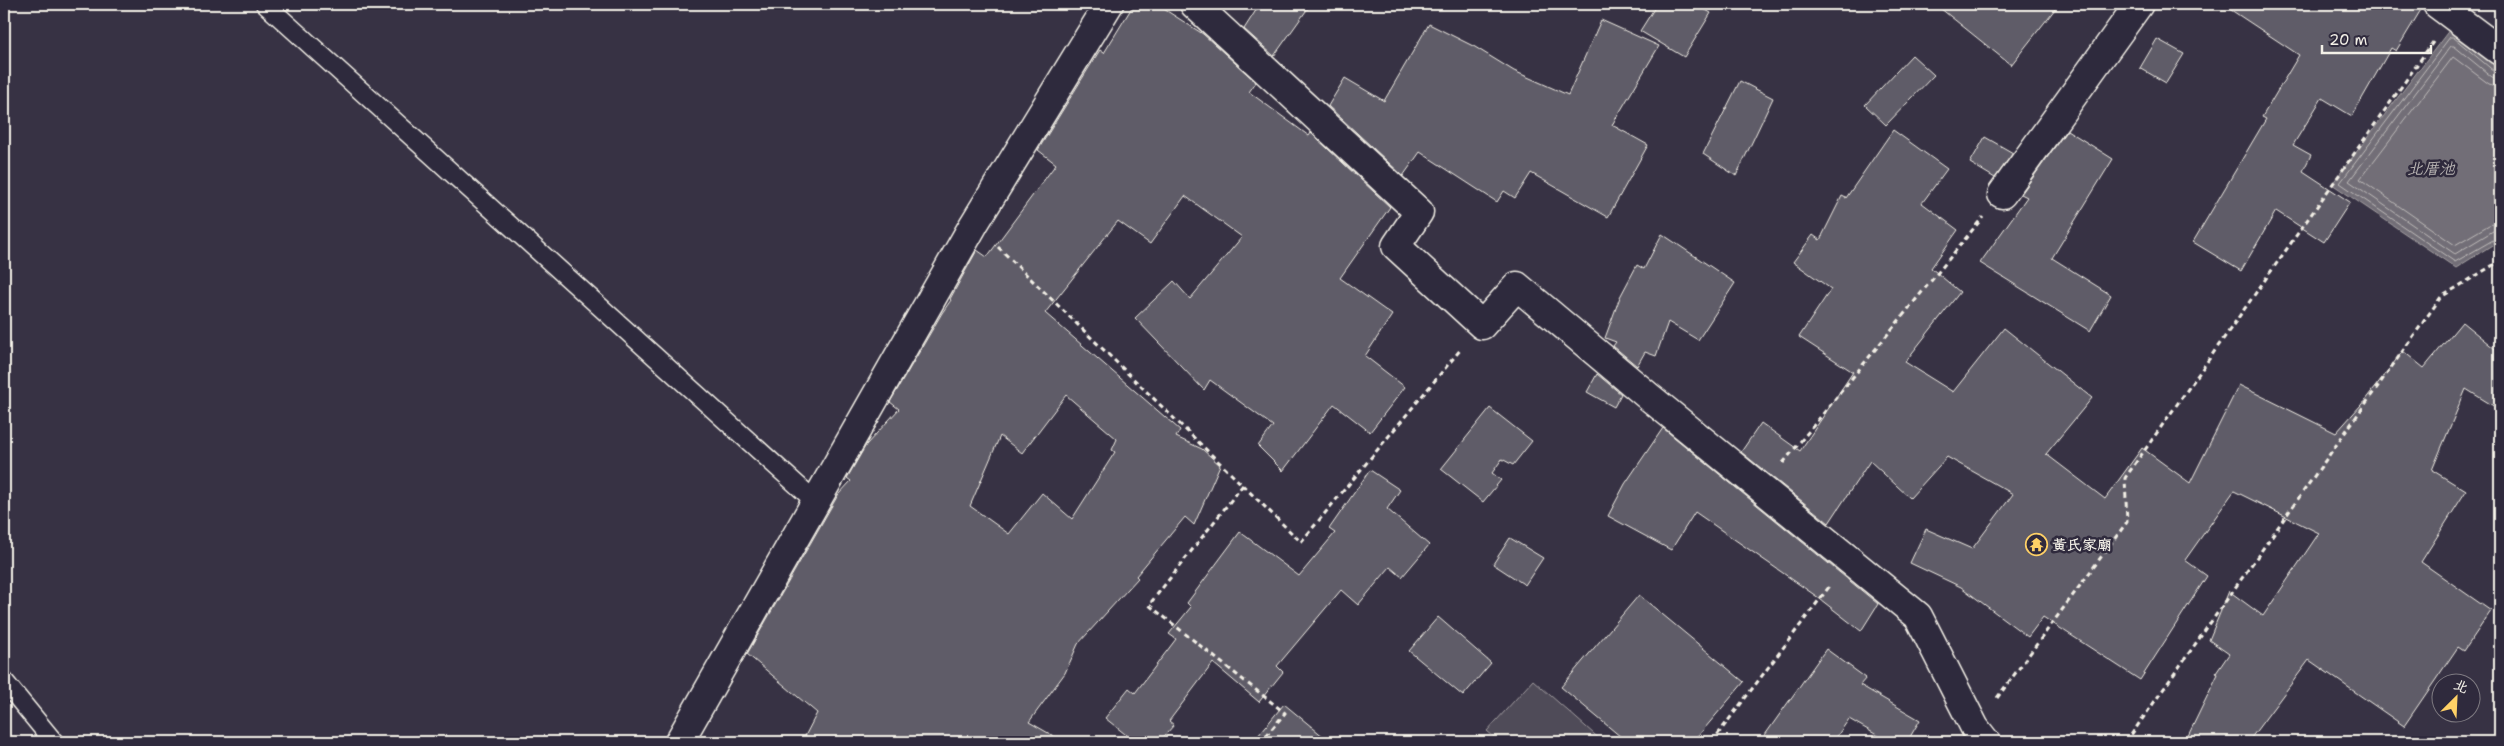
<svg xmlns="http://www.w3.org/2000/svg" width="2504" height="746" font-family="'Shantell Sans','LXGW WenKai TC',sans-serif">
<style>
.green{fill:#504b59;stroke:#a29ea0}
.water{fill:#726e77;stroke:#a6a2a4}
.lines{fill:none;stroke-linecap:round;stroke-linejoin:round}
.shore{stroke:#c0bdbb;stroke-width:1}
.building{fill:#5f5c67;stroke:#f4f1e8;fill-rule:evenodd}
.service-casing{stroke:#f4f1e8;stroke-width:21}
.minor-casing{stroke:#f4f1e8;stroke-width:31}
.path{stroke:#f4f1e8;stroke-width:3;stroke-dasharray:5 4;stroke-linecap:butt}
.service{stroke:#2f2a3d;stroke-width:18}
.minor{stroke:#2f2a3d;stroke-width:28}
.labels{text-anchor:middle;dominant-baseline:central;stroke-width:5;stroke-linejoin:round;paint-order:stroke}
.poi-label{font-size:15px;font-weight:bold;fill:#f4f1e8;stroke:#2f2a3d;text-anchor:start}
.water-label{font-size:16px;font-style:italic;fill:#bab6b5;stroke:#2f2a3d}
</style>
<rect width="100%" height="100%" fill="#373244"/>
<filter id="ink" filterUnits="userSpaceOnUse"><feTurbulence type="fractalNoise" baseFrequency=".02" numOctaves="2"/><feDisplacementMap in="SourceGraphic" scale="10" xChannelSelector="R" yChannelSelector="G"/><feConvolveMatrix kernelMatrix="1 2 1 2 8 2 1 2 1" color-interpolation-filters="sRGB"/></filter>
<g filter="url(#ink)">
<polygon class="green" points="1533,680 1603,742 1500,742 1487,731"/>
<polygon class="water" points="2450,29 2500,69 2500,240 2456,268 2332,184"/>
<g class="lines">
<g class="shore">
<polyline points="2500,73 2495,72 2453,37 2450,37 2340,183 2455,262 2500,236"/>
<polyline points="2500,79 2492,77 2454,46 2451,46 2349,181 2455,254 2493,231 2500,230"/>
<polyline points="2500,87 2489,84 2453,57 2360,179 2455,245 2489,225 2500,222"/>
</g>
</g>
<g class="building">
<path d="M1134,4H1156L1203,34L1256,82L1249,92L1309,136L1311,133L1390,207L1340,278L1392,315L1365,356L1405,387L1370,432L1334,404L1283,471L1258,446L1273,426L1210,380L1204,390L1135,318L1174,281L1190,299L1242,237L1185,196L1150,244L1118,221L1045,313L1180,430L1176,437L1202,449L1220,465L1194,525L1185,517L1136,576L1138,578L1078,644L1065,673L1029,722L1064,742H802L817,713L747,654L838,495L851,481L847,478L866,445L899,409L890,402L942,313L951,300L950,299L977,250L987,257L1056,164L1038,150L1098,53L1100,50L1104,53ZM1066,395L1117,439L1112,450L1115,452L1072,519L1042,493L1009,534L970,506L1000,436L1022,453Z"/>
<polygon points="1260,4 1311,4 1274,56 1244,29"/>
<polygon points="1657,4 1695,4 1711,13 1684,57 1640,31"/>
<polygon points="1935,4 2059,4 2011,65"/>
<polygon points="2222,4 2422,4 2422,8 2396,51 2391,48 2352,116 2322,98 2293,145 2311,155 2303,171 2350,202 2324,242 2276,211 2241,271 2193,242 2266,119 2262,117 2299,55"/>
<polygon points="1601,20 1659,46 1612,125 1648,145 1608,217 1531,173 1515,198 1504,191 1497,202 1420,152 1403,176 1328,106 1345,78 1384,101 1429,24 1475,47 1514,71 1568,95"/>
<polygon points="2157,39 2184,54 2166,83 2140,68"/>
<polygon points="1912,55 1934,75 1886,125 1865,105"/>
<polygon points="1740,81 1773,98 1736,176 1703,154"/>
<polygon points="1893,130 1947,169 1922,203 1958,230 1931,268 1960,292 1905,362 1953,392 2004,328 2092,398 2046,454 2105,499 2142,448 2190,483 2239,385 2336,433 2361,405 2403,351 2424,368 2462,322 2500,353 2500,410 2466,389 2432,470 2466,491 2421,562 2491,611 2464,651 2458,647 2404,726 2309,660 2248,742 2185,742 2218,674 2216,673 2229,654 2209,640 2229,591 2263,616 2319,533 2234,491 2185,560 2207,576 2140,680 2043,617 2028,637 1961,587 1910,563 1926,529 1972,549 2013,494 1947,457 1910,498 1870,461 1829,523 1741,452 1761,423 1800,451 1853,372 1799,337 1831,289 1793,262 1813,235 1820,240 1842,196 1846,198"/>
<polygon points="2067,130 2113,159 2052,258 2111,295 2090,331 1980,263 2027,197 2021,194"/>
<polygon points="1985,137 2013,153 1995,178 1970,163"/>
<polygon points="1662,234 1735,283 1698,340 1668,322 1656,356 1645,352 1637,366 1613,346 1616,342 1605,338 1620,297 1637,265 1644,269"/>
<polygon points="1597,374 1621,394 1614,407 1587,392"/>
<polygon points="1490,408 1532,441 1513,465 1502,459 1492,473 1501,480 1483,502 1441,469"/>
<polygon points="1663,428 1878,604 1861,631 1816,596 1695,512 1671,550 1608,516 1625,484"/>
<polygon points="1370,470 1400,490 1387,509 1429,545 1402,577 1390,567 1358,605 1341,590 1277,666 1283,672 1259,702 1213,663 1169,721 1174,725 1159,742 1135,742 1105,718 1129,688 1135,693 1176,639 1169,634 1191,607 1187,603 1240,532 1299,576 1335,533 1329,529"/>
<polygon points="1510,538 1543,558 1525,585 1493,564"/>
<polygon points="1639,595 1744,682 1693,742 1627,742 1561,687"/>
<polygon points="1438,617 1491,663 1463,696 1409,651"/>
<polygon points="1826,649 1866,678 1860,685 1920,720 1907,742 1889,742 1849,719 1833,742 1760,742"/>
<polygon points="1284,704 1330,742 1253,742"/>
</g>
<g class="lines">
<defs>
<g id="service">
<polyline points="265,4 816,502"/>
<polyline points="4,681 54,742"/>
</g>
<g id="minor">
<polyline points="1194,4 1419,212 1396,246 1482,325 1517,286 1648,396 1918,616 1975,728 1986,742"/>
<polyline points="2437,4 2500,51"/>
<polyline points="2002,194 2139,4"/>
<polyline points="679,742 974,224 1109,4"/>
</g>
</defs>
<use href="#service" class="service-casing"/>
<use href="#minor" class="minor-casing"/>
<g class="path">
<polyline points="998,247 1301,542 1461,349"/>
<polyline points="1783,463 1983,217"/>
<polyline points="1243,485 1149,605 1285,713 1261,742"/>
<polyline points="1997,698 2127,522 2125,478 2433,42"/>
<polyline points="1712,742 1829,587"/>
<polyline points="2126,742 2441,297 2500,261"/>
</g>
<use href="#service" class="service"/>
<use href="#minor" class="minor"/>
</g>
</g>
<defs>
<symbol id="temple-ring" viewBox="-11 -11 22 22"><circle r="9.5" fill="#2f2a3d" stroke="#ffd166" stroke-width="1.5"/><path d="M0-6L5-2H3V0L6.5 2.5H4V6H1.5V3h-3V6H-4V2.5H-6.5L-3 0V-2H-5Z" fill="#ffd166"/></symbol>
</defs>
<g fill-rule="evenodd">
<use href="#temple-ring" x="2024" y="532" width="25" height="25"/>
</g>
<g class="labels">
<g class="poi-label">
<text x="2052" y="545">黄氏家廟</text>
</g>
<g class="water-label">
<text x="2431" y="168">北厝池</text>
</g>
</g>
<rect width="2504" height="746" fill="none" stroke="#2f2a3d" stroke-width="20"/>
<rect x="10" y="10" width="2484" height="726" fill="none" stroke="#f4f1e8" stroke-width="2" filter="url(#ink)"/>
<g transform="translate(2456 698) rotate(24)"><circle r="24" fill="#2f2a3d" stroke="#7e7a81"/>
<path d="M0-4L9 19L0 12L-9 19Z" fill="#ffd166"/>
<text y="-8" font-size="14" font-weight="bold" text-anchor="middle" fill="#f4f1e8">北</text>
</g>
<path d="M2322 45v8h109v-8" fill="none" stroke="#f4f1e8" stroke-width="2.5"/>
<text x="2329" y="45" font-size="15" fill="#f4f1e8" stroke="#2f2a3d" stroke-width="4" paint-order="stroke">20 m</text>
</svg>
